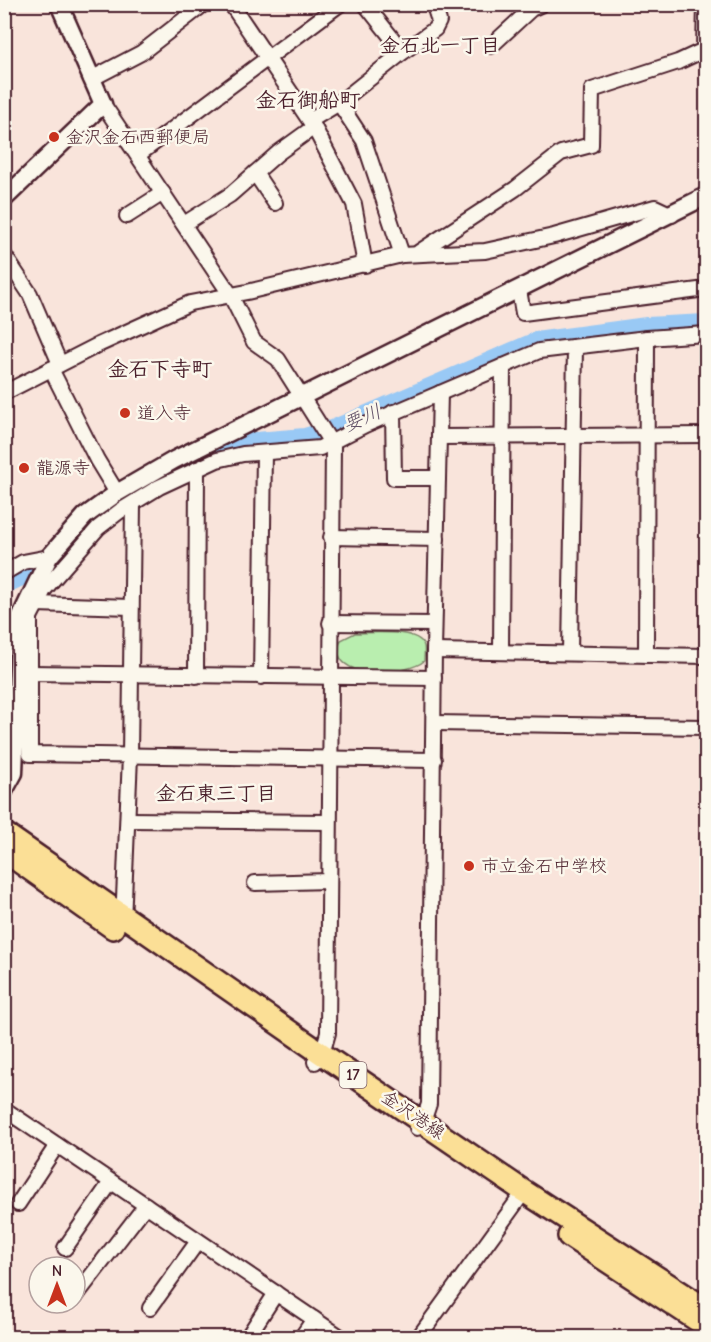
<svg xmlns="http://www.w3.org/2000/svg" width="711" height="1342" font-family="'Comic Neue','Klee One',sans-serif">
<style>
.green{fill:#b9eeaf;stroke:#82866d;stroke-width:1.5}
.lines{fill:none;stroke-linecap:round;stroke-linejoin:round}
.river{stroke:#99c9f5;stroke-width:22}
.minor-casing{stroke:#4a1f2b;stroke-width:18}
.tertiary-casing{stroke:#4a1f2b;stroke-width:21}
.primary-casing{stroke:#4a1f2b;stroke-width:26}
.minor{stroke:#fbf7ec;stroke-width:14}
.tertiary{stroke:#fbf7ec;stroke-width:16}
.primary{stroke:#fbdf96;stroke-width:21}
.poi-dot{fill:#c8321e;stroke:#fbf7ec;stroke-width:2}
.labels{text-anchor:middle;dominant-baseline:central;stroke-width:5;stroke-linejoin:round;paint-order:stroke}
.shield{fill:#fbf7ec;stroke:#7f6065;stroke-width:1.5}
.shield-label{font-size:16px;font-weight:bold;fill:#4a1f2b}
.poi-label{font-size:18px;fill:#4a1f2b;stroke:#fbf7ec;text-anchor:start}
.street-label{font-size:18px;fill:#4a1f2b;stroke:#fbf7ec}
.neighbourhood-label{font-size:20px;font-weight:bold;fill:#4a1f2b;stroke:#fbf7ec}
.water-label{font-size:20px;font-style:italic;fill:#625268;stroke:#fbf7ec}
.quarter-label{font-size:21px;font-weight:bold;fill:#4a1f2b;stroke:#fbf7ec}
</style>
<rect width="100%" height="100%" fill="#f9e4db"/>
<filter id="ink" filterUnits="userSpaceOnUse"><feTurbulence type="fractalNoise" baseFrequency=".0167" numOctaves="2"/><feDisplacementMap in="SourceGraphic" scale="12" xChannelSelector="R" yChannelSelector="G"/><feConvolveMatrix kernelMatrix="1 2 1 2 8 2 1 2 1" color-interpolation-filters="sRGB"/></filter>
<g filter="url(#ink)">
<path class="green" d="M355,633C370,633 419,628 424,646C425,650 424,657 424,661C409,675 324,683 341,640Z"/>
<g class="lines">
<g class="river">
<polyline points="49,570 54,570 89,524 116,501 186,464 231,445 305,439 335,430 536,343 647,328 706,325"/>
<polyline points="4,583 29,571"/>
</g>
<defs>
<g id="minor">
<polyline points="231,4 314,127 354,204 365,265"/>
<polyline points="365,4 403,52 339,103 364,141 402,255"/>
<polyline points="491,46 531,9 542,4"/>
<polyline points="704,49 705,4"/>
<polyline points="403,52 435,29 439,21 434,6"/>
<polyline points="91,79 141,53 204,4"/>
<polyline points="103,104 230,294 254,342 278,359 333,446 328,1033 322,1054 315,1062"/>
<polyline points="311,120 339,103"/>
<polyline points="138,155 340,4"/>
<polyline points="255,173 275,203"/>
<polyline points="127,216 163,193"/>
<polyline points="184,224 230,195 278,153 314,127"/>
<polyline points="419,252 515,189 561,153 591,145 592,90 678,62 706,49"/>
<polyline points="4,255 30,294 60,364"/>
<polyline points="519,290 523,313 706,289"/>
<polyline points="51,369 97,460 117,493"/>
<polyline points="4,393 98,345 190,303 247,292 402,255 485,251 554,236 655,207 672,215"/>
<polyline points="393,412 394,478 438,478"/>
<polyline points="439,437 706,435"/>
<polyline points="331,537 437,539"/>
<polyline points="4,573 23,562 49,557"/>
<polyline points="36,604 131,607"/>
<polyline points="330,623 434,624"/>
<polyline points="434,651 706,656"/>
<polyline points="501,652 503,366"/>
<polyline points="570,653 575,348"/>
<polyline points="646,655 647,338"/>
<polyline points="29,673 434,678"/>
<polyline points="196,676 197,469"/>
<polyline points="261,677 264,453"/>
<polyline points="434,723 706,727"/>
<polyline points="434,760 30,754 30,617 44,590 98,528 120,511 159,487 217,460 243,454 320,448 365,425 539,351 647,338 706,334"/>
<polyline points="128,820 329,822"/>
<polyline points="255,883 329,881"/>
<polyline points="123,922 130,756 133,504"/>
<polyline points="4,1109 342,1338"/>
<polyline points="417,1128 423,1122 429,1104 434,651 440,393"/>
<polyline points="18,1204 57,1145"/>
<polyline points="65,1248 111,1182"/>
<polyline points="75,1297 146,1205"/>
<polyline points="150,1308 198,1241"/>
<polyline points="247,1338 276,1293"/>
<polyline points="301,1338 314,1319"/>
<polyline points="418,1338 518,1200"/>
</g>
<g id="tertiary">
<polyline points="4,199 103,104 59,4"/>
<polyline points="4,791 14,773 20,618 49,557 85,516 117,493 174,460 706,196"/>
</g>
<g id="primary">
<polyline points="4,833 322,1054 522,1190 706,1309"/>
<polyline points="4,851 113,928"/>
<polyline points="569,1236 706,1326"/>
</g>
</defs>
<use href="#minor" class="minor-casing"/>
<use href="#tertiary" class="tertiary-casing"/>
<use href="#primary" class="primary-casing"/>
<use href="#minor" class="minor"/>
<use href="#tertiary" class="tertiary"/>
<use href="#primary" class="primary"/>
</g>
</g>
<g class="poi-dot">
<circle cx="54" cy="137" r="6"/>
<circle cx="125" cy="413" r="6"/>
<circle cx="24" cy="468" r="6"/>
<circle cx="469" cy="866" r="6"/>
</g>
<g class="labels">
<rect class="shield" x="339.5" y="1062" width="27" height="26" rx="4.5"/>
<g class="shield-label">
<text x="353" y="1075">17</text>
</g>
<g class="poi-label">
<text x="66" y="137">金沢金石西郵便局</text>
<text x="137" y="413">道入寺</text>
<text x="36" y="468">龍源寺</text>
<text x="481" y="866">市立金石中学校</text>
</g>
<g class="street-label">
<text transform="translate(413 1115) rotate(34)">金沢港線</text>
</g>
<g class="neighbourhood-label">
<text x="440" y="45">金石北一丁目</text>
<text x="216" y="793">金石東三丁目</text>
</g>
<g class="water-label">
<text transform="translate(362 418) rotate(-23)">要川</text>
</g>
<g class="quarter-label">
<text x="308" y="100">金石御船町</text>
<text x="160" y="369">金石下寺町</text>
</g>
</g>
<rect width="711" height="1342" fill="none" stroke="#fbf7ec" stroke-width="24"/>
<rect x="12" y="12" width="687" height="1318" fill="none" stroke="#4a1f2b" stroke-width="2" filter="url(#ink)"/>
<g transform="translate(57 1285)"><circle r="28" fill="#fbf7ec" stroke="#b4a19f" stroke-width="1.5"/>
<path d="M0-4.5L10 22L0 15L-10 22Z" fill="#c8321e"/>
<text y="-9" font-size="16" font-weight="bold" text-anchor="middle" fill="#4a1f2b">N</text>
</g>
</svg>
